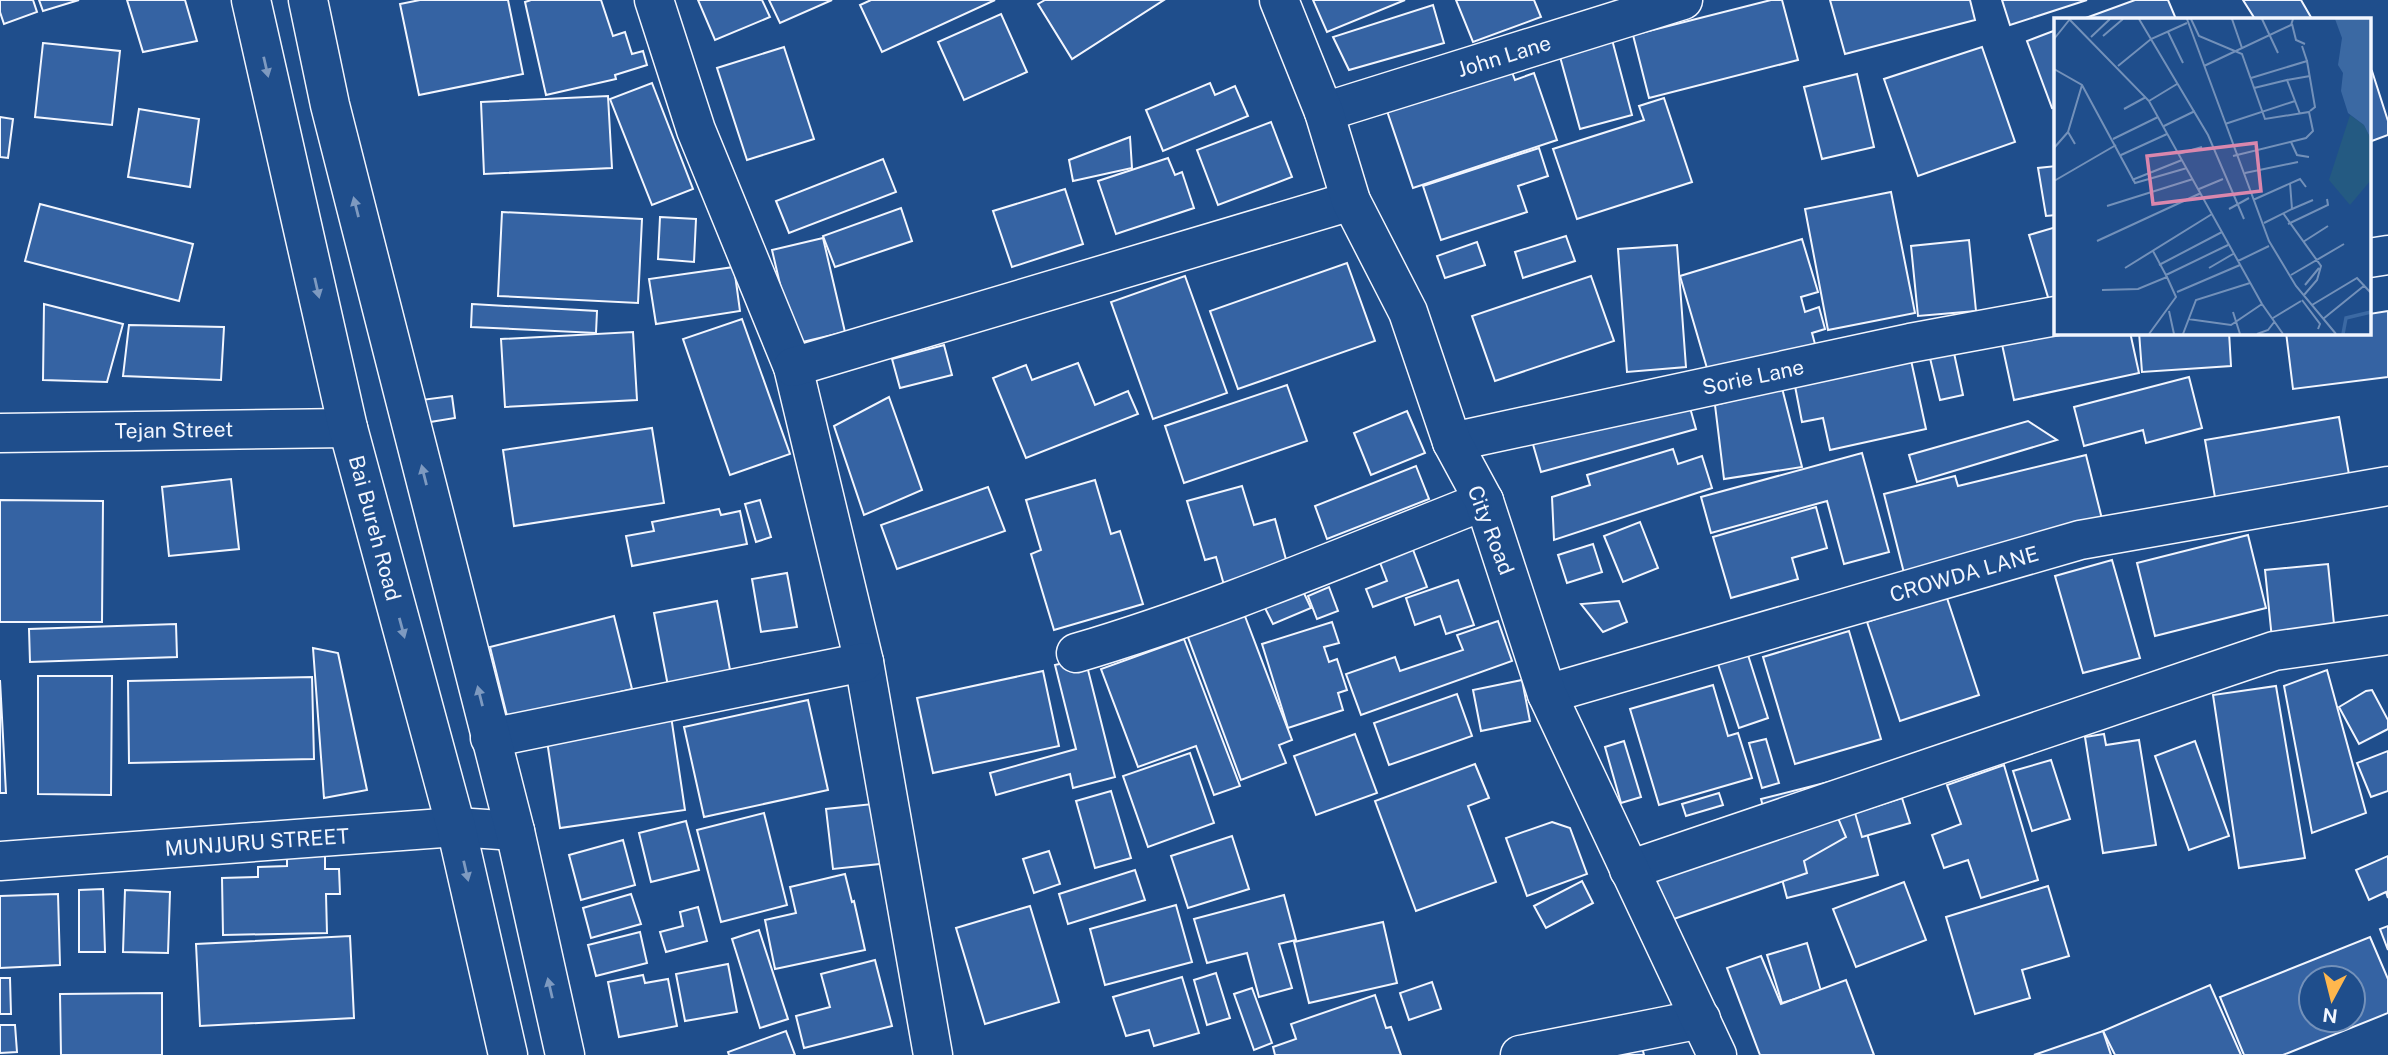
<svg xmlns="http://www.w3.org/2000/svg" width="2388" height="1055" font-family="'Public Sans',sans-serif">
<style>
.building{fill:#3563a3;stroke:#f2f6ff;stroke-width:2;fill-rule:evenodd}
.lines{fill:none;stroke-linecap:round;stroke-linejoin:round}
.minor-casing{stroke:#f2f6ff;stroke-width:41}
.secondary-casing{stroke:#f2f6ff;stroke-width:41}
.trunk-casing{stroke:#f2f6ff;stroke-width:41}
.minor{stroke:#1f4e8c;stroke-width:38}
.secondary{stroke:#1f4e8c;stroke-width:38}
.trunk{stroke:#1f4e8c;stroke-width:38}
.oneway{fill:#7e9ac0}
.labels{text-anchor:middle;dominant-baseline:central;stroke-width:5;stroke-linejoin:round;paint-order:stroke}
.street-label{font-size:21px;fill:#f2f6ff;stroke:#1f4e8c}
.inset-river{fill:none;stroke:#3b69a3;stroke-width:3.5}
.inset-road{fill:none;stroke:#7391ba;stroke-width:2}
.view{fill:#da87ad;fill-opacity:0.15;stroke:#da87ad;stroke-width:3.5}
.inset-edge{fill:none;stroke:#f2f6ff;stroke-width:3.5}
</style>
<rect width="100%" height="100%" fill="#1f4e8c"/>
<g class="building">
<polygon points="0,0 33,0 37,12 4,24 0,12"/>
<polygon points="39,0 79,0 43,11"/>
<polygon points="127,0 185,0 197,41 143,52"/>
<polygon points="420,0 508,0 523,74 419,95 400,4"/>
<polygon points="531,0 601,0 613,36 625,32 632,54 643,51 647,65 615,75 616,79 546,95 527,11 525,2"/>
<polygon points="698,0 762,0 770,17 715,40"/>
<polygon points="769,0 832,0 780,23"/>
<polygon points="871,0 995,0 882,52 860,5"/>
<polygon points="1045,0 1164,0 1072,59 1038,4"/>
<polygon points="1313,0 1405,0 1327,32"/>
<polygon points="1456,0 1534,0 1541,17 1473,42"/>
<polygon points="1771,0 1782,0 1798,60 1649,98 1633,35"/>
<polygon points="1830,0 1970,0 1975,20 1845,54"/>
<polygon points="2002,0 2087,0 2010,25"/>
<polygon points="2135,0 2168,0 2176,19 2083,19"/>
<polygon points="2243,0 2301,0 2312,19 2255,19"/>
<polygon points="1433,5 1444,43 1349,70 1333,37"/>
<polygon points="1001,14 1027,72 964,100 938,42"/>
<polygon points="2056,30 2056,107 2052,108 2027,41"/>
<polygon points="1610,32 1632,115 1580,129 1557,46"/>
<polygon points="43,43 120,51 112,125 35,117"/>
<polygon points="784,47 814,139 747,160 717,68"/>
<polygon points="1982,47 2015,142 1918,176 1884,79"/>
<polygon points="1507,59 1515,80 1534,73 1557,140 1413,188 1384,102"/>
<polygon points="2372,71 2388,121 2388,135 2369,142 2369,72"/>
<polygon points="1857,74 1874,147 1822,159 1804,87"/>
<polygon points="652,83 693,189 652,205 610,99"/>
<polygon points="1210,83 1215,95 1235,86 1248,116 1163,151 1146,110"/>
<polygon points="608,96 612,168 484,174 481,102"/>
<polygon points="1664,98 1692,182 1577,219 1553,149 1644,120 1639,106"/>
<polygon points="139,109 199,119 190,187 128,177"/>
<polygon points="0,117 13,119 8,158 0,157"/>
<polygon points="1271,122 1292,177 1218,205 1197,150"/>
<polygon points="1130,137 1132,168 1073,181 1069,160"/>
<polygon points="1539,148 1548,176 1518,186 1527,212 1441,240 1423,186"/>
<polygon points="1168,158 1175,175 1182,172 1194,208 1116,234 1098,181"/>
<polygon points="883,159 896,192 789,233 776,201"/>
<polygon points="2056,166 2056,215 2046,216 2038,168"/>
<polygon points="1065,189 1083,244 1012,267 993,211"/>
<polygon points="1891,192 1915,313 1828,330 1805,209"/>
<polygon points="40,204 193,244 179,301 25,261"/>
<polygon points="901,208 912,241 835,267 823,236"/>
<polygon points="502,212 642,219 638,303 498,296"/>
<polygon points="660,217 696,219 694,262 658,259"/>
<polygon points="2056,227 2056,306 2051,307 2029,235"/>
<polygon points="1566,236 1575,261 1523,278 1515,252"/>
<polygon points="823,238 845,332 794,344 772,250"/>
<polygon points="1802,239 1818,292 1801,297 1805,312 1819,307 1825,329 1812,333 1815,344 1709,375 1680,276"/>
<polygon points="1969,240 1976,311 1918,316 1911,246"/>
<polygon points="1477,242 1485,265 1445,278 1437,256"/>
<polygon points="1677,245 1686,367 1627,372 1618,249"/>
<polygon points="1347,263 1375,341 1238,389 1210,311"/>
<polygon points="734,267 740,311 656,324 649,279"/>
<polygon points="1185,276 1227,393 1153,419 1111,302"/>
<polygon points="1591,276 1614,341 1495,381 1472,316"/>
<polygon points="44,304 123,324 107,382 43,380"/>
<polygon points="472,304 597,311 596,333 471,327"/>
<polygon points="2388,311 2388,377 2293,389 2286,332 2369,332 2369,314"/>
<polygon points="742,319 790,454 730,475 683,339"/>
<polygon points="129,325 224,327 221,380 123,376"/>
<polygon points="633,332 637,400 505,407 501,339"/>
<polygon points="2056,332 2130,332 2139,373 2014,400 2000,335"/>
<polygon points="2139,332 2229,332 2231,366 2142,372"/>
<polygon points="944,345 952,375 900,388 892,359"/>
<polygon points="1909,351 1926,429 1830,450 1823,418 1802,422 1793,376"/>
<polygon points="1954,353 1963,395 1940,400 1930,358"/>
<polygon points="1078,363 1095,405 1128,391 1138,414 1026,458 993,378 1026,365 1032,380"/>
<polygon points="2189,377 2202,428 2146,443 2143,430 2084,446 2074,407"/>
<polygon points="1287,385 1307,441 1184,483 1165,426"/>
<polygon points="1782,388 1802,467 1724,479 1715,405"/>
<polygon points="452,396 455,418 424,423 421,400"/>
<polygon points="889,397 922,490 864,515 834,426"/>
<polygon points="1687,397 1696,429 1541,472 1532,441"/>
<polygon points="1407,411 1425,453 1371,475 1354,433"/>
<polygon points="2339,417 2351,486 2217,509 2205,440"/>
<polygon points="2028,421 2057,440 1917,482 1909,455"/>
<polygon points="652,428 664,503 514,526 503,450"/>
<polygon points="1673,449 1678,464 1702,456 1712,488 1554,540 1552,497 1590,485 1587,475"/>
<polygon points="1862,453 1889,552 1844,564 1827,501 1711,533 1701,497"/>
<polygon points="2086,455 2102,519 1905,577 1884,494 1955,476 1958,486"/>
<polygon points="1416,466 1429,499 1327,539 1315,506"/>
<polygon points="231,479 239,549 169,556 162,487"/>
<polygon points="1095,480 1111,534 1120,531 1143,604 1054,630 1031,554 1041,550 1026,500"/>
<polygon points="1242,486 1254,525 1275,519 1288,567 1224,585 1216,557 1205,560 1187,501"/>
<polygon points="988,487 1005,531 897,569 881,525"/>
<polygon points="0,500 103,501 102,622 0,622"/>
<polygon points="760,500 771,537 756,542 745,504"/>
<polygon points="1816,507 1827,548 1792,558 1798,579 1731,598 1713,537"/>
<polygon points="719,509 721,515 740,511 747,544 632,566 626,536 654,531 652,522"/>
<polygon points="1640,522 1658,568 1623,582 1604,536"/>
<polygon points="2248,535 2266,608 2155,636 2137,563"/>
<polygon points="1409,539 1427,587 1373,607 1366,589 1387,581 1376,552"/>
<polygon points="1593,544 1602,572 1567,583 1558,555"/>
<polygon points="2112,560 2140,658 2083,673 2055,576"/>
<polygon points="2328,564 2335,634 2272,639 2265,570"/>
<polygon points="787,573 797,627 761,632 752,579"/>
<polygon points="1458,580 1474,625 1446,634 1440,616 1415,625 1406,598"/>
<polygon points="1329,587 1338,611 1317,619 1308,596"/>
<polygon points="1302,589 1311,608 1273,624 1264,606"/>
<polygon points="1946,595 1979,695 1900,721 1867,622"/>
<polygon points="717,601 731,675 668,686 654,613"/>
<polygon points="1619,601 1627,622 1603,632 1581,604"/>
<polygon points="1243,611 1292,740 1279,745 1286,763 1241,780 1186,632"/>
<polygon points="614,616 632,689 508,720 490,647"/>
<polygon points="1498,621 1512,661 1361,715 1346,674 1395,657 1400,671 1463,650 1457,635"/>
<polygon points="1332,622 1339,643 1324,647 1329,662 1337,659 1347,690 1338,693 1343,710 1288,728 1262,644"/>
<polygon points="176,624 177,657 30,662 29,629"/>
<polygon points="1849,631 1881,739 1795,764 1763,657"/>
<polygon points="1184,639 1240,786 1214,795 1196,746 1138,767 1101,669"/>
<polygon points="313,648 338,653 367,790 324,798"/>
<polygon points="1748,655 1768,718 1739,728 1718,664"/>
<polygon points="1085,658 1115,777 1073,788 1070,774 996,795 990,773 1076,749 1055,665"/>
<polygon points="2327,670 2366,813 2312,833 2284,686"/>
<polygon points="1043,671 1059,746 933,773 917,698"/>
<polygon points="38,676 112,676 111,795 38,794"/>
<polygon points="312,677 314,759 129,763 128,681"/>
<polygon points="0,680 6,793 0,793"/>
<polygon points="1522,680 1530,721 1481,731 1473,690"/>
<polygon points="1713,685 1728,736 1738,733 1752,778 1659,805 1630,709"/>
<polygon points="2276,686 2305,858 2239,868 2213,695"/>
<polygon points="2372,690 2388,720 2388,729 2359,744 2339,707 2366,691"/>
<polygon points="1457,694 1472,736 1389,765 1374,723"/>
<polygon points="808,700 828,790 704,817 684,727"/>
<polygon points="671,716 685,810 560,828 546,734"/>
<polygon points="1355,734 1377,793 1316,815 1294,756"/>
<polygon points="2104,734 2106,745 2139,740 2156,845 2103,853 2085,737"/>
<polygon points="1766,739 1779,783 1762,788 1749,743"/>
<polygon points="1624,741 1641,797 1621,803 1605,747"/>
<polygon points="2195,741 2229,836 2189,850 2155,756"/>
<polygon points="2388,751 2388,791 2371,797 2357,763"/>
<polygon points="1190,753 1214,823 1148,847 1123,776"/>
<polygon points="2051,760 2070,819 2032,831 2013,771"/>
<polygon points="1475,764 1489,798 1468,806 1496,882 1416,911 1375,801"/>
<polygon points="2004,765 2038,880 1981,898 1968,860 1944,868 1932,835 1961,824 1947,785"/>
<polygon points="1852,776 1878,875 1787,898 1761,799"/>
<polygon points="1111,791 1131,858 1095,868 1076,801"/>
<polygon points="1719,793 1723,805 1686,816 1682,804"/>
<polygon points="1902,798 1910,823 1862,837 1855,813"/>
<polygon points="882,803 889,863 833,869 826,809"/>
<polygon points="1835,811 1846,837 1804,861 1807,873 1668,921 1654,882"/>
<polygon points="764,813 787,905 721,922 697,830"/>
<polygon points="686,821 699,870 651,882 639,833"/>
<polygon points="1552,822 1570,828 1587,874 1527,896 1506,838"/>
<polygon points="1232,836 1249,889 1188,908 1171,856"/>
<polygon points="623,840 635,885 581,900 569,855"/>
<polygon points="325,849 325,869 339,869 340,894 326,894 327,933 223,935 222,878 258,877 258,867 287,866 287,850"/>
<polygon points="1049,851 1060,884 1034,893 1023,859"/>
<polygon points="2388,856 2388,898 2386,892 2369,900 2356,870"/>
<polygon points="1135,870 1145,900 1068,924 1059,894"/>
<polygon points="845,874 852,902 854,901 865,950 775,969 765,920 796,913 790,887"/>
<polygon points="1582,881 1593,903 1546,928 1534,906"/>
<polygon points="1904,882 1926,940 1856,967 1833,909"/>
<polygon points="2048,886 2069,956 2022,970 2030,998 1975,1014 1946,917"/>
<polygon points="103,889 105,952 79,952 79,890"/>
<polygon points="125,890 170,892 168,953 123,952"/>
<polygon points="58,894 60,965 0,968 0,896"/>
<polygon points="631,894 641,924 591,938 583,908"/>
<polygon points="1284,895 1296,940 1279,944 1292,988 1259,997 1247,953 1207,963 1194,919"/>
<polygon points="1176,905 1192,962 1105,985 1090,929"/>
<polygon points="1030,906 1059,1002 985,1024 956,928"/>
<polygon points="698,907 707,941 666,952 660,932 683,926 680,912"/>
<polygon points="1383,922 1397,983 1309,1003 1294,942"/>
<polygon points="2388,926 2388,950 2380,929"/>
<polygon points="759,930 788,1019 760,1028 732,939"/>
<polygon points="640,932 647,963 596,976 588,945"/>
<polygon points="350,936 354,1018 200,1026 196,944"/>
<path d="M2370,937L2388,979V1013L2283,1055H2244L2220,997ZM2311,978H2353V1020H2311Z"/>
<polygon points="1807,943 1821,991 1782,1003 1767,955"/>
<polygon points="1761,956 1781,1004 1846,980 1874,1055 1760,1055 1727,968"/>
<polygon points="875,960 892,1026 804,1048 796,1016 830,1007 821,974"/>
<polygon points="728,964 737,1012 685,1021 676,974"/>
<polygon points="1216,973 1230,1018 1207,1025 1194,980"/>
<polygon points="643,975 645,983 668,979 677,1026 619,1037 608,982"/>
<polygon points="1182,977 1199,1033 1154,1046 1149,1030 1126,1036 1113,997"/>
<polygon points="0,978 10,978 11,1014 0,1014"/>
<polygon points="1432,982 1441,1009 1409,1020 1400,993"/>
<polygon points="2210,985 2241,1055 2115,1055 2103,1031"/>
<polygon points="1252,988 1272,1043 1254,1050 1234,994"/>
<polygon points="162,993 162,1055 61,1055 60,994"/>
<polygon points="1375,995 1386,1028 1391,1027 1401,1055 1275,1055 1273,1047 1296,1039 1291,1024"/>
<polygon points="0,1025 15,1025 17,1052 0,1053"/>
<polygon points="786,1031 795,1055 729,1055 728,1052"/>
<polygon points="2103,1031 2111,1055 2034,1055"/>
<polygon points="1642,1047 1644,1055 1616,1055"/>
</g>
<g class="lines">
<defs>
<g id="minor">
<polyline points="654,0 696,130 793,367 864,662 933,1055"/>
<polyline points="1324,112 1683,0"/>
<polyline points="2369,258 2388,255"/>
<polyline points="793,367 1351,201"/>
<polyline points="0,433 348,428"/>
<polyline points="1452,442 1910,343 2056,316"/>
<path d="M1076,653C1215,612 1349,554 1484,501"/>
<polyline points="1547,694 2080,540 2388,486"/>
<polyline points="490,738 864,662"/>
<polyline points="0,861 456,827 515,831"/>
<polyline points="1629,870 2274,651 2388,635"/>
<polyline points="1520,1055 1701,1019"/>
</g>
<polyline id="secondary" points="1279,0 1324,112 1351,201 1408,312 1452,442 1484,501 1547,694 1717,1055"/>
<g id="trunk">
<polyline points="251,0 348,428 456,827 508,1055"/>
<polyline points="308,0 330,105 515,831 565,1055"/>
</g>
</defs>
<use href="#minor" class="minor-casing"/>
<use href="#secondary" class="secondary-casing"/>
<use href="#trunk" class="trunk-casing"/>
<use href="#minor" class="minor"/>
<use href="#secondary" class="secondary"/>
<use href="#trunk" class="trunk"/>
</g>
<defs><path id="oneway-solid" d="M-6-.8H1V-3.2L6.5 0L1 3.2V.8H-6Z" transform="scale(1.75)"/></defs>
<g class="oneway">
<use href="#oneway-solid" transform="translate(266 67) rotate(77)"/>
<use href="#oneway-solid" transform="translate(356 207) rotate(-104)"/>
<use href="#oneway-solid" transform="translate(317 288) rotate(77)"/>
<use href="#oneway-solid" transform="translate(424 475) rotate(-104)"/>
<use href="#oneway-solid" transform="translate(402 628) rotate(75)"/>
<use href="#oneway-solid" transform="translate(480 696) rotate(-104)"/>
<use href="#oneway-solid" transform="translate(466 871) rotate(77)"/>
<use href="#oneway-solid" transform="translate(550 988) rotate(-103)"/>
</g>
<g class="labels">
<g class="street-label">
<text transform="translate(1504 56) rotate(-17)">John Lane</text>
<text transform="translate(1753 377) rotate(-12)">Sorie Lane</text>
<text transform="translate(174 430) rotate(-1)">Tejan Street</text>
<text transform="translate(375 528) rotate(75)">Bai Bureh Road</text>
<text transform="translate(1491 530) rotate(69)">City Road</text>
<text transform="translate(1964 574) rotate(-16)">CROWDA LANE</text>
<text transform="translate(257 842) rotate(-4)">MUNJURU STREET</text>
</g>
</g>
<g transform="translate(2054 18)">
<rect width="317" height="317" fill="#1f4e8c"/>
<path d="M296,97L310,107L317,121V162L296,187L275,162Z" fill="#245a82"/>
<path d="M275,1H317V121L310,107L294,95L287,73L289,55L284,47L288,20L281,1Z" fill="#3b69a3"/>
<path class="inset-river" d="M289,316L292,300L317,294"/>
<path class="inset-road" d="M15,1L95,83L208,286L229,316M85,1L154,117L190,201M133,1L215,223L242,268L282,316M137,1L145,18L188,36L211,101L255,94L259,113L252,120L179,138M178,1L188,30M208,1L224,35M238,6L242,22L251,26M114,14L129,45M49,18L69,1M37,19L56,1M0,21L16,1M253,43L261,89L256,93M64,48L97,21L133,5M150,48L237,7L239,1M0,51L28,67L81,165L133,150M197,60L253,43L248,28M233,62L256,58M200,70L233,62L246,96M95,83L123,66M70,91L92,79M171,106L241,83M110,108L141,93M14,114L28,67M59,121L104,99M237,124L243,137L255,139M0,130L14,114L21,126M124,136L148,129M67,137L113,116M191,155L244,144M78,162L128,142M0,163L62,127M145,171L169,161M199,182L246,161L252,169M53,188L139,161M175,191L195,180M238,191L259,182M229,195L267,248L263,262L250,277M210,205L238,191L236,165M234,206L274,187L273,181M43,223L147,175M249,224L274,208M184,243L215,228M105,247L168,214M71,250L158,196M155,250L179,236M112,257L174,227M237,257L290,226M251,267L265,250M48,272L84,271L113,259L99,233M123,274L186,247M248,282L266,306L264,311M258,287L303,260L317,275M115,293L120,316M179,294L186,316M219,300L247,283M134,301L177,307L208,286M269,301L311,267M95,316L122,279L113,259M129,316L142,282L196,265M203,316L214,312L221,303"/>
<path class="view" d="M202,125L207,173L99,186L93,138Z"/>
<rect width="317" height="317" class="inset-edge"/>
</g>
<g transform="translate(2332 999) rotate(187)"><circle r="33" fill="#1f4e8c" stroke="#7391ba" stroke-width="2"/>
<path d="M0-5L12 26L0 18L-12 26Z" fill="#ffb74d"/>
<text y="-10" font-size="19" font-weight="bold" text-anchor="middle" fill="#f2f6ff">N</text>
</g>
</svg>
